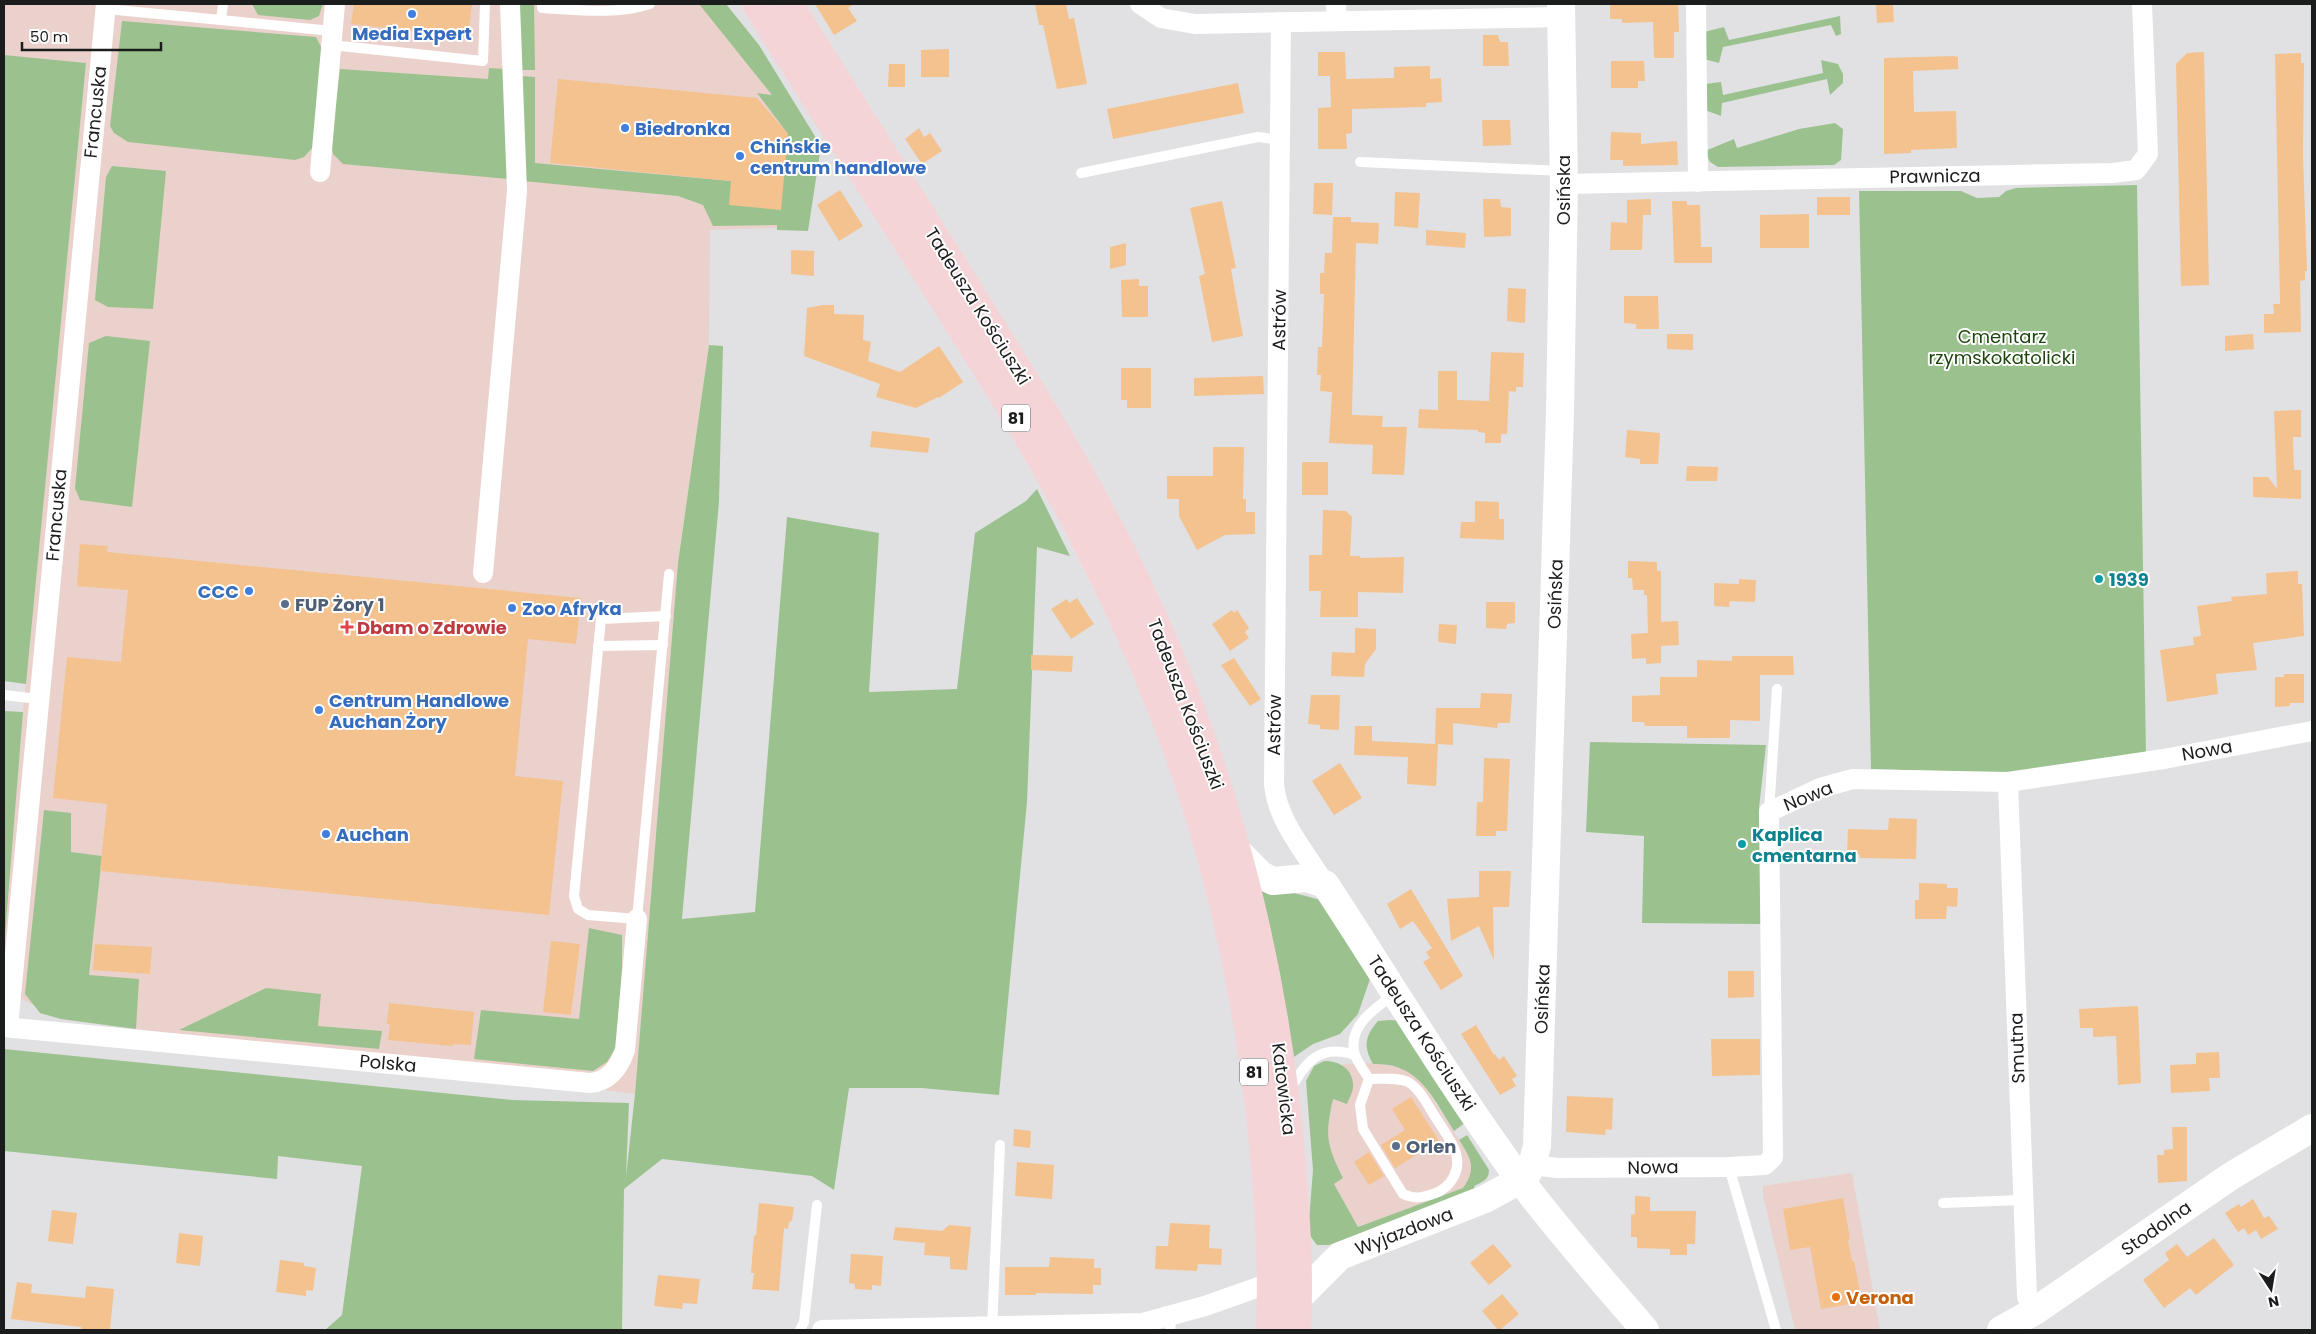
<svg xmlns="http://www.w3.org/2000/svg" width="2316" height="1334" font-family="Poppins,sans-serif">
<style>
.commercial{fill:#ebd1cb}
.green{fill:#9bc28e}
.building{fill:#f4c28e}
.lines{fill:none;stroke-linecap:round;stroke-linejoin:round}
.lane{stroke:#fff;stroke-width:10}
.street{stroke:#fff;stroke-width:20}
.secondary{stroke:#fff;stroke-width:28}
.primary{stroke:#f5d4d7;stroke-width:28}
.shop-dot{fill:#3f7fe0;stroke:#fff;stroke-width:2}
.culture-dot{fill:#0f9aa8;stroke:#fff;stroke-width:2}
.service-dot{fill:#5c6f8a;stroke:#fff;stroke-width:2}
.health-dot{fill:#e0444e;stroke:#fff;stroke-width:2}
.food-dot{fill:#e8710a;stroke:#fff;stroke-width:2}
.labels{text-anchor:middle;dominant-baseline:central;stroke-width:4;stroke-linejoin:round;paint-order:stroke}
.shield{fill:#fff;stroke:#5f6060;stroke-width:1}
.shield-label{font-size:16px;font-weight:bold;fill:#1b1c1c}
.shop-label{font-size:18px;font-weight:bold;fill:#366cbe;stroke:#fff;text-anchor:start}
.street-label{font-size:18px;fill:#1b1c1c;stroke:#fff}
.park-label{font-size:18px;fill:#1e450d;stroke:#fff}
.culture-label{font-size:18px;font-weight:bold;fill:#0d838f;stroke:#fff;text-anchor:start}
.service-label{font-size:18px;font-weight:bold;fill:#4e5e75;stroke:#fff;text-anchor:start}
.health-label{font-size:18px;font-weight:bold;fill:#be3a42;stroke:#fff;text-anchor:start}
.food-label{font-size:18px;font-weight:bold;fill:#c56008;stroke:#fff;text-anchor:start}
</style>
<rect width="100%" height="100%" fill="#e1e1e3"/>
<g class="commercial">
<polygon points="4,4 724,4 813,137 805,227 710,230 709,345 678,563 635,1094 61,1019 4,990 4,948 23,712 86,63 4,57"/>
<polygon points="1377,1063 1409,1070 1421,1080 1469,1156 1472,1170 1470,1179 1463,1188 1358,1227 1334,1184 1343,1178 1331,1153 1327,1140 1327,1127 1333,1099 1347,1104 1350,1074 1342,1064"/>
<polygon points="1852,1173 1880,1330 1795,1330 1763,1196 1763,1186"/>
</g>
<g class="green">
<polygon points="252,4 323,4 319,16 310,20 258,15"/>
<polygon points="518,4 534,4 535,70 519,70"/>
<polygon points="699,4 726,4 759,45 821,146 808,231 777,230 777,225 713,226 703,205 678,196 523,181 520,76 535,77 535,163 731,181 788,134 757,93 772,95"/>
<polygon points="1840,16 1841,34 1836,36 1831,25 1723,47 1719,63 1704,59 1704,32 1724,27 1729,40"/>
<polygon points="122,21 316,37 322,49 313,147 304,157 295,160 128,142 114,133 110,126"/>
<polygon points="4,55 86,63 26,684 4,681"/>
<polygon points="1821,60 1838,64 1843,74 1843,83 1830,95 1827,79 1722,103 1721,116 1705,110 1705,84 1721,82 1723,95 1823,73"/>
<polygon points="489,68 505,69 508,179 343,164 333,154 331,144 340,69 488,79"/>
<polygon points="1835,123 1843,129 1841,160 1834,165 1718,167 1710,162 1705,151 1734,139 1737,148 1799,129"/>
<polygon points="112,166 166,171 153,309 108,307 95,300 106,177"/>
<polygon points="2137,185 2146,756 2007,773 1871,769 1859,191 1961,191 1977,198 1999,197 2006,191 2016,188"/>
<polygon points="106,336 150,341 132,507 80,500 75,488 89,343"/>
<polygon points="709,345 723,346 719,501 682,919 755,912 787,517 879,533 869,692 957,689 975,533 1026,501 1037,489 1070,556 1037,547 1027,802 999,1095 921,1088 849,1088 834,1190 812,1176 662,1159 624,1189 622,1330 325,1330 342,1315 362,1166 278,1156 277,1179 4,1151 4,1049 512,1100 629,1103 626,1177 635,1094 678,563"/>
<polygon points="4,711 23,712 4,948"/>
<polygon points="1590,742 1766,745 1759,808 1762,924 1642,923 1644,836 1586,832"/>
<polygon points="44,810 71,813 71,852 102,856 89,975 139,979 136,1029 61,1019 40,1013 25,994"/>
<polygon points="1256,883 1321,900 1371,976 1358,1014 1340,1034 1313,1044 1291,1059"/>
<polygon points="589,928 622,935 622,968 616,1047 607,1062 593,1071 474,1059 481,1010 579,1019"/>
<polygon points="266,988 321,994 318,1026 382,1031 379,1049 179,1030"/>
<path d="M1390,1020L1401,1021L1466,1122L1454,1131C1433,1098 1419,1062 1373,1064C1363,1046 1365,1036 1378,1021Z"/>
<path d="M1324,1061C1339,1061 1352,1068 1353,1084C1354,1090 1349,1099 1347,1104L1333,1099C1325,1136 1326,1143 1343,1178L1334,1184L1358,1227L1463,1188C1477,1169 1471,1158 1459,1140L1467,1135L1489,1170C1489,1180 1482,1182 1474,1186L1475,1191L1329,1245H1317L1308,1233L1313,1170L1306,1081L1314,1066Z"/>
</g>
<g class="building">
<polygon points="354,4 472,4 468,37 351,24"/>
<polygon points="815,4 854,4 848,8 857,21 834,35"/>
<polygon points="1035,4 1066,4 1069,19 1074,18 1087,84 1057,89 1043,25 1039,25"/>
<polygon points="1610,4 1678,4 1679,32 1674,32 1674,58 1654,58 1653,22 1622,23 1622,19 1610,19"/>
<polygon points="1893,4 1894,22 1877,23 1876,5"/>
<polygon points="1483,35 1498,35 1500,42 1508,42 1509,66 1483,66"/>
<polygon points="949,49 949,77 921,77 921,50"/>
<polygon points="1318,52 1345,52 1346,79 1394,78 1394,67 1430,66 1430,79 1441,78 1442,102 1426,103 1426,107 1352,109 1352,133 1346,134 1347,149 1318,149 1318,108 1331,107 1330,76 1318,76"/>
<polygon points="2204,52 2209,285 2181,286 2176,64 2187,53"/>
<polygon points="2301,53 2301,63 2304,63 2303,156 2307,271 2305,271 2305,280 2300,281 2301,332 2264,333 2264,314 2274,314 2273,304 2280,304 2275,54"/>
<polygon points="1954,56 1958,57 1958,69 1913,71 1914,112 1956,111 1957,148 1911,150 1911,153 1884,154 1884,58"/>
<polygon points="1611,61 1644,61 1645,81 1638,81 1638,88 1611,88"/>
<polygon points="889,64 905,64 905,87 888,87"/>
<polygon points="558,79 757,98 788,134 781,210 729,205 731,181 550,163"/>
<polygon points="1238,83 1244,113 1113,139 1107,109"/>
<polygon points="1482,120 1510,120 1511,145 1483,146"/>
<polygon points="919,128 924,137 930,133 942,151 922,164 905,139"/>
<polygon points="1611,132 1641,133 1641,144 1677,141 1678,165 1623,166 1623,160 1610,160"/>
<polygon points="1314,183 1333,183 1332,215 1313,214"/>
<polygon points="840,190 863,226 839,241 817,205"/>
<polygon points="1395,192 1420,193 1418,228 1394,226"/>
<rect x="1817" y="197" width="33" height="18"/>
<polygon points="1483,199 1500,199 1501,207 1511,208 1511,236 1484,237"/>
<polygon points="1651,199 1651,215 1643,215 1642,250 1610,250 1611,222 1627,223 1627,200"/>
<polygon points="1222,201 1236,268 1231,269 1243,336 1212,342 1199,276 1205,274 1190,208"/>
<polygon points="1672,201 1687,201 1687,205 1700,205 1701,247 1712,247 1712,263 1674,263"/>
<polygon points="1809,214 1809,248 1760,248 1760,215"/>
<polygon points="1333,217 1351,217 1351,222 1379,223 1378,244 1356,243 1352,415 1383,416 1382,427 1407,427 1404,475 1372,474 1373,445 1329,443 1332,392 1320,391 1321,375 1317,375 1318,347 1322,347 1324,294 1320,294 1320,273 1324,273 1325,253 1332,253"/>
<polygon points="1426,230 1466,233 1465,248 1426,245"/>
<polygon points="1126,243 1126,265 1110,269 1110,247"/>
<polygon points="791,250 814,251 814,276 791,274"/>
<polygon points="1139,279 1139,286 1148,286 1148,317 1122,317 1121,280"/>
<polygon points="1508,288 1526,289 1525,323 1507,321"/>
<polygon points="1624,296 1658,296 1659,329 1636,329 1636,324 1624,323"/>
<polygon points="823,305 834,305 834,314 864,315 863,340 871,342 868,361 900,372 939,346 963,382 939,398 938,397 916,408 876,397 880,384 804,356 807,308"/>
<polygon points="1667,334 1693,334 1693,350 1667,349"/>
<polygon points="2253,334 2254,349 2225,351 2225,336"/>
<polygon points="1491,352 1524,353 1523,387 1516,387 1516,392 1509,391 1507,434 1501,434 1501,443 1485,443 1485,433 1478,432 1478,430 1418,428 1419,409 1438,410 1438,371 1457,371 1457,400 1489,401"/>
<polygon points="1121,368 1151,368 1151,408 1127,408 1127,400 1121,400"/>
<polygon points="1263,376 1264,394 1194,396 1194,378"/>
<polygon points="2301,410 2301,437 2293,437 2294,470 2301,470 2301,499 2253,497 2253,477 2268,477 2277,489 2274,411"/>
<polygon points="1627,430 1660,433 1658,464 1640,464 1640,459 1625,457"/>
<polygon points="872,431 930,438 928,453 870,447"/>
<polygon points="1213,447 1244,447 1243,499 1246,499 1246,512 1255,512 1255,534 1225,535 1197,550 1179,516 1179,499 1167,499 1167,476 1213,476"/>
<rect x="1302" y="462" width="26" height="33"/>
<polygon points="1687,466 1718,467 1717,481 1686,481"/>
<polygon points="1475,501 1499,502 1499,519 1504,519 1504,540 1460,538 1461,522 1475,522"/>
<polygon points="1323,510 1346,511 1352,517 1350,556 1359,556 1361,558 1404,557 1403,593 1358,592 1358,617 1320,617 1321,591 1309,591 1309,555 1322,555"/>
<polygon points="80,544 108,546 107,552 581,598 576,644 528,639 515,776 563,781 549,915 100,871 107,804 53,798 67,657 121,662 128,590 77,586"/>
<polygon points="1628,561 1657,562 1657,571 1661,571 1661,622 1678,621 1679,645 1661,646 1661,663 1646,664 1646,658 1632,659 1631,634 1648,633 1647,595 1644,595 1644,590 1633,590 1632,578 1628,578"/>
<polygon points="2298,571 2298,584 2302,584 2304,636 2253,643 2257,670 2216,674 2218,694 2167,702 2160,650 2194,645 2193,637 2201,636 2197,606 2232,601 2231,597 2267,594 2266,573"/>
<polygon points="1739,579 1756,580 1755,602 1730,601 1729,607 1714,606 1714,583 1739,584"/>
<polygon points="1077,598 1094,624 1071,639 1051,609 1067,599 1069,603"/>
<polygon points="1486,602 1515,602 1515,623 1507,624 1506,629 1486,628"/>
<polygon points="1232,610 1234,613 1237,610 1249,628 1245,632 1249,638 1230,651 1212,624"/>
<polygon points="1439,624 1457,625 1456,644 1438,642"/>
<polygon points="1355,628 1376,629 1376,649 1365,664 1364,677 1331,676 1332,652 1355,653"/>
<polygon points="1031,655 1073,656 1072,672 1031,670"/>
<polygon points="1732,656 1793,656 1794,675 1760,675 1760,721 1730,720 1730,738 1687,738 1687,726 1645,726 1644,722 1632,722 1632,696 1660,695 1660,677 1697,677 1697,660 1732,661"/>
<polygon points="1234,658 1261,699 1250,706 1221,665"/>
<polygon points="2284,674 2304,674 2304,703 2290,703 2290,706 2275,707 2275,677 2284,677"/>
<polygon points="1481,693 1512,694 1510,723 1498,723 1497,728 1453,723 1453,745 1438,744 1436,786 1407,784 1408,757 1354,755 1355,726 1372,726 1372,741 1435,744 1436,708 1480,708"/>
<polygon points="1311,695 1340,695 1339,730 1320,729 1320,725 1308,724"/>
<polygon points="1484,758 1510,759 1507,831 1496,831 1496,836 1476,836 1477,802 1483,802"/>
<polygon points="1340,763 1362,798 1334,815 1312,781"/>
<polygon points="1889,818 1917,819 1916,859 1860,858 1859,854 1847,854 1848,829 1888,830"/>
<polygon points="1479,871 1511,871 1509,907 1493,907 1494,960 1479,926 1451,941 1447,899 1479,897"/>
<polygon points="1919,883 1947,884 1947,888 1958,888 1957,907 1947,906 1946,919 1915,919 1915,900 1919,900"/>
<polygon points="1411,889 1463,976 1441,990 1423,962 1430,958 1426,952 1432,948 1413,921 1400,929 1387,904"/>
<polygon points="551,941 580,944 571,1015 543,1012"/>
<polygon points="95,944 152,947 150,974 93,970"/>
<polygon points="1728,971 1754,971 1754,997 1728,998"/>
<polygon points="389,1003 474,1012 471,1045 453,1044 452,1046 388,1040 390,1024 387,1024"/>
<polygon points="2138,1006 2141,1083 2118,1085 2116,1036 2093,1037 2093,1028 2080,1028 2079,1009"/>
<polygon points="1476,1025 1494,1055 1495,1054 1499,1060 1504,1056 1517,1076 1512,1079 1516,1086 1500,1095 1461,1034"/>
<polygon points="1711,1039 1760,1039 1760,1075 1712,1076"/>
<polygon points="2219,1052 2220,1078 2209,1078 2210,1091 2171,1093 2170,1065 2196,1064 2196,1053"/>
<polygon points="1567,1096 1613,1098 1612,1130 1606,1129 1605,1135 1566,1132"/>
<polygon points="1411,1097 1439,1141 1395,1168 1381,1145 1405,1130 1392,1109"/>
<polygon points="2172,1127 2187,1127 2187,1181 2158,1183 2157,1155 2164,1155 2164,1150 2173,1149"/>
<polygon points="1014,1129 1031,1131 1030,1148 1013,1146"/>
<polygon points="1369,1152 1384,1176 1369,1185 1354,1162"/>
<polygon points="1017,1162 1054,1165 1052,1199 1015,1196"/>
<polygon points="1635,1196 1650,1197 1650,1211 1696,1211 1695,1244 1687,1244 1687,1255 1670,1255 1670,1249 1637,1248 1637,1237 1631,1237 1631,1215 1635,1214"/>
<polygon points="1843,1198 1850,1239 1848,1240 1852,1261 1854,1261 1862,1302 1821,1309 1810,1247 1790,1250 1783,1209"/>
<polygon points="2253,1199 2264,1218 2269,1216 2278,1229 2261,1239 2256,1230 2248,1235 2244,1228 2238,1232 2225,1213 2239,1204 2241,1207"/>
<polygon points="759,1203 794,1207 792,1221 789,1222 788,1229 784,1228 779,1291 752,1289 754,1273 751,1273 754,1235 756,1236"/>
<polygon points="52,1210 77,1213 73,1244 48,1241"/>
<polygon points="1170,1223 1210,1225 1209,1248 1222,1249 1221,1265 1198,1264 1197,1271 1155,1269 1156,1246 1168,1246"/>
<polygon points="949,1225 971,1227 967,1270 950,1269 950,1257 924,1255 925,1243 893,1240 895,1227 942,1231"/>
<polygon points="179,1233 203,1236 200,1266 176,1263"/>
<polygon points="2214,1238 2234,1265 2196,1295 2190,1288 2164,1308 2143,1280 2169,1260 2165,1253 2177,1244 2187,1257"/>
<polygon points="1493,1244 1512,1266 1489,1285 1470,1263"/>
<polygon points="851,1254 883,1256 881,1286 872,1285 872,1290 855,1289 855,1284 849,1283"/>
<polygon points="1050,1257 1094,1259 1094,1268 1101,1268 1101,1285 1093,1285 1093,1294 1036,1293 1036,1295 1005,1295 1005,1267 1049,1267"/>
<polygon points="280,1260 304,1263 304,1266 316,1268 313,1291 306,1290 306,1296 276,1292"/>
<polygon points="658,1275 700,1279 697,1304 683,1303 682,1309 654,1306"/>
<polygon points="17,1282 32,1284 31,1293 85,1298 86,1286 114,1289 110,1330 81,1330 81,1327 11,1319"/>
<polygon points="1502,1294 1519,1314 1500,1330 1498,1330 1482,1311"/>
</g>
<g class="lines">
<g class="lane">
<path d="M542,4V8C577,10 616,15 650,4"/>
<polyline points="106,9 221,20 223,4"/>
<polyline points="221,20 332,31"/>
<polyline points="331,45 483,61 485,4"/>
<polyline points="1360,162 1562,171"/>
<polyline points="1081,173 1258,137 1281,140"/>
<polyline points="666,616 601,619 574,896 578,909 588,915 637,919 669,574"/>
<polyline points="598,646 663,645"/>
<polyline points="4,695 39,699"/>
<polyline points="1769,812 1777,689"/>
<path d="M1369,1079C1381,1079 1397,1077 1408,1082C1420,1089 1427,1104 1434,1115C1441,1126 1449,1137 1454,1148C1463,1168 1452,1188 1433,1194C1421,1198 1414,1199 1403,1194L1363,1129L1360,1105L1369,1079C1365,1072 1358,1063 1355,1055C1346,1027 1376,1007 1395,994"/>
<path d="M1290,1090C1306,1062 1319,1043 1355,1055"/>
<polyline points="1729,1167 1776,1330"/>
<polyline points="1943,1203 2022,1200"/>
<polyline points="992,1328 1000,1145"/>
<polyline points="800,1330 804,1322 817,1205"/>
<polyline points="1170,1330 1172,1315"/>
</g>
<g class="street">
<polyline points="1140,4 1161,18 1195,24 1561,17"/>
<polyline points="1336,4 1337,21"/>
<polyline points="1696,4 1698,182"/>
<path d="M1281,22L1274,784C1277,821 1306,853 1325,884"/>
<polyline points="320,172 335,4"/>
<polyline points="1564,184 2113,173 2136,170 2148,154 2142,4"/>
<polyline points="483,573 517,191 510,4"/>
<polyline points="2008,782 2027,1297 2035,1311"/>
<path d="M4,1027L590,1083C609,1081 619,1068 625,1050L637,919"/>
<polyline points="8,1027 106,4"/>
<polyline points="1532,1165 1557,1168 1729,1167 1765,1165 1773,1157 1769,812 1820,788 1853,779 2008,782 2164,759 2312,731"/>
<polyline points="822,1330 1143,1323 1205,1306 1270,1283"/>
</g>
<g class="secondary">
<path d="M1238,852L1261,875L1273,881L1306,878L1325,884C1390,983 1451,1086 1521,1181C1560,1233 1603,1281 1645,1330"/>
<polyline points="1298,1298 1340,1256 1485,1199 1520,1180 1527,1174 1532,1165 1537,1146 1560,412 1564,184 1561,4"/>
<polyline points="2001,1330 2035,1311 2231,1176 2312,1128"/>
</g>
<g class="primary">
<path d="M756,4C817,100 878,197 939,293C989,373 1041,453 1084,538C1108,585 1131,633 1151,683C1211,825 1246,980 1262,1134C1268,1199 1273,1265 1270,1330"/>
<path d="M789,4C847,96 905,189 963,281C1013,361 1064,441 1108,525C1211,720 1273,936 1291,1156C1296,1214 1300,1272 1297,1330"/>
</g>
</g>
<g class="shop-dot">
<circle cx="412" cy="14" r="5"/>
<circle cx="625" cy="128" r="5"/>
<circle cx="740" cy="156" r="5"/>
<circle cx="249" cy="591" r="5"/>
<circle cx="512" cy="608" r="5"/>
<circle cx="319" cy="710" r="5"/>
<circle cx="326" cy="834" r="5"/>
</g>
<g class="culture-dot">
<circle cx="2099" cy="579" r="5"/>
<circle cx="1742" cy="844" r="5"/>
</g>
<g class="service-dot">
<circle cx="285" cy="604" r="5"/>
<circle cx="1396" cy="1146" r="5"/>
</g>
<path class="health-dot" d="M344.5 619.5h5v5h5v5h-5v5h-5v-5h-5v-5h5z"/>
<circle class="food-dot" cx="1836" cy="1297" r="5"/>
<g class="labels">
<g class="shield">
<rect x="1002" y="404.5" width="28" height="27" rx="4"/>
<rect x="1240" y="1058.5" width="28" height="27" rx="4"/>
</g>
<g class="shield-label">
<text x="1016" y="418">81</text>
<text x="1254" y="1072">81</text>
</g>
<g class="shop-label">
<text x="412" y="33" text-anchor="middle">Media Expert</text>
<text x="635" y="128">Biedronka</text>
<text x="750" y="146">Chińskie<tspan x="750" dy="21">centrum handlowe</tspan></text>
<text x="239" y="591" text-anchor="end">CCC</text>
<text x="522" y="608">Zoo Afryka</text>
<text x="329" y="700">Centrum Handlowe<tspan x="329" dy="21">Auchan Żory</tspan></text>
<text x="336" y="834">Auchan</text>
</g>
<g class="street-label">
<text transform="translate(95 112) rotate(-84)">Francuska</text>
<text transform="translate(1935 176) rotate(-1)">Prawnicza</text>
<text transform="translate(1563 190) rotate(-90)">Osińska</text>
<text transform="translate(978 306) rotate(58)">Tadeusza Kościuszki</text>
<text transform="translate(1279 320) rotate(-89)">Astrów</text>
<text transform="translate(56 515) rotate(-85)">Francuska</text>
<text transform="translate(1555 594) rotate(-88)">Osińska</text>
<text transform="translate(1186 704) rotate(69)">Tadeusza Kościuszki</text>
<text transform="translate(1274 725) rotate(-89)">Astrów</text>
<text transform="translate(2207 750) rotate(-10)">Nowa</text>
<text transform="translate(1808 796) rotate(-22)">Nowa</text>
<text transform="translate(1542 999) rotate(-88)">Osińska</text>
<text transform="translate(1422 1033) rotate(57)">Tadeusza Kościuszki</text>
<text transform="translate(2017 1048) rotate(-92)">Smutna</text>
<text transform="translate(388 1063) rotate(5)">Polska</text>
<text transform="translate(1284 1089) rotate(83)">Katowicka</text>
<text transform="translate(1653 1167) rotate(-1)">Nowa</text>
<text transform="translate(2156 1228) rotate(-35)">Stodolna</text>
<text transform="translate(1404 1231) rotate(-21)">Wyjazdowa</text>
</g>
<g class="park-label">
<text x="2002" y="336">Cmentarz<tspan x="2002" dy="21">rzymskokatolicki</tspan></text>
</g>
<g class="culture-label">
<text x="2109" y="579">1939</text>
<text x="1752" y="834">Kaplica<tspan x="1752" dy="21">cmentarna</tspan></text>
</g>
<g class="service-label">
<text x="295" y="604">FUP Żory 1</text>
<text x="1406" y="1146">Orlen</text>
</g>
<g class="health-label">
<text x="357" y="627">Dbam o Zdrowie</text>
</g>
<g class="food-label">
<text x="1846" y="1297">Verona</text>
</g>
</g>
<rect width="2316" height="1334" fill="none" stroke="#1b1c1c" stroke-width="10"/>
<g transform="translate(2271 1289) rotate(168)" stroke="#ffffff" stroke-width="4" paint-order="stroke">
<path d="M0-4L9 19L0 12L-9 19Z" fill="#1b1c1c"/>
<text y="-8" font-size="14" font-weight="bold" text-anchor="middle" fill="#1b1c1c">N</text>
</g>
<path d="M22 42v8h139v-8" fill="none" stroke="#1b1c1c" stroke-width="2.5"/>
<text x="30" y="42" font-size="15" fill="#1b1c1c" stroke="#ffffff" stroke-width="4" paint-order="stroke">50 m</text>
</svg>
